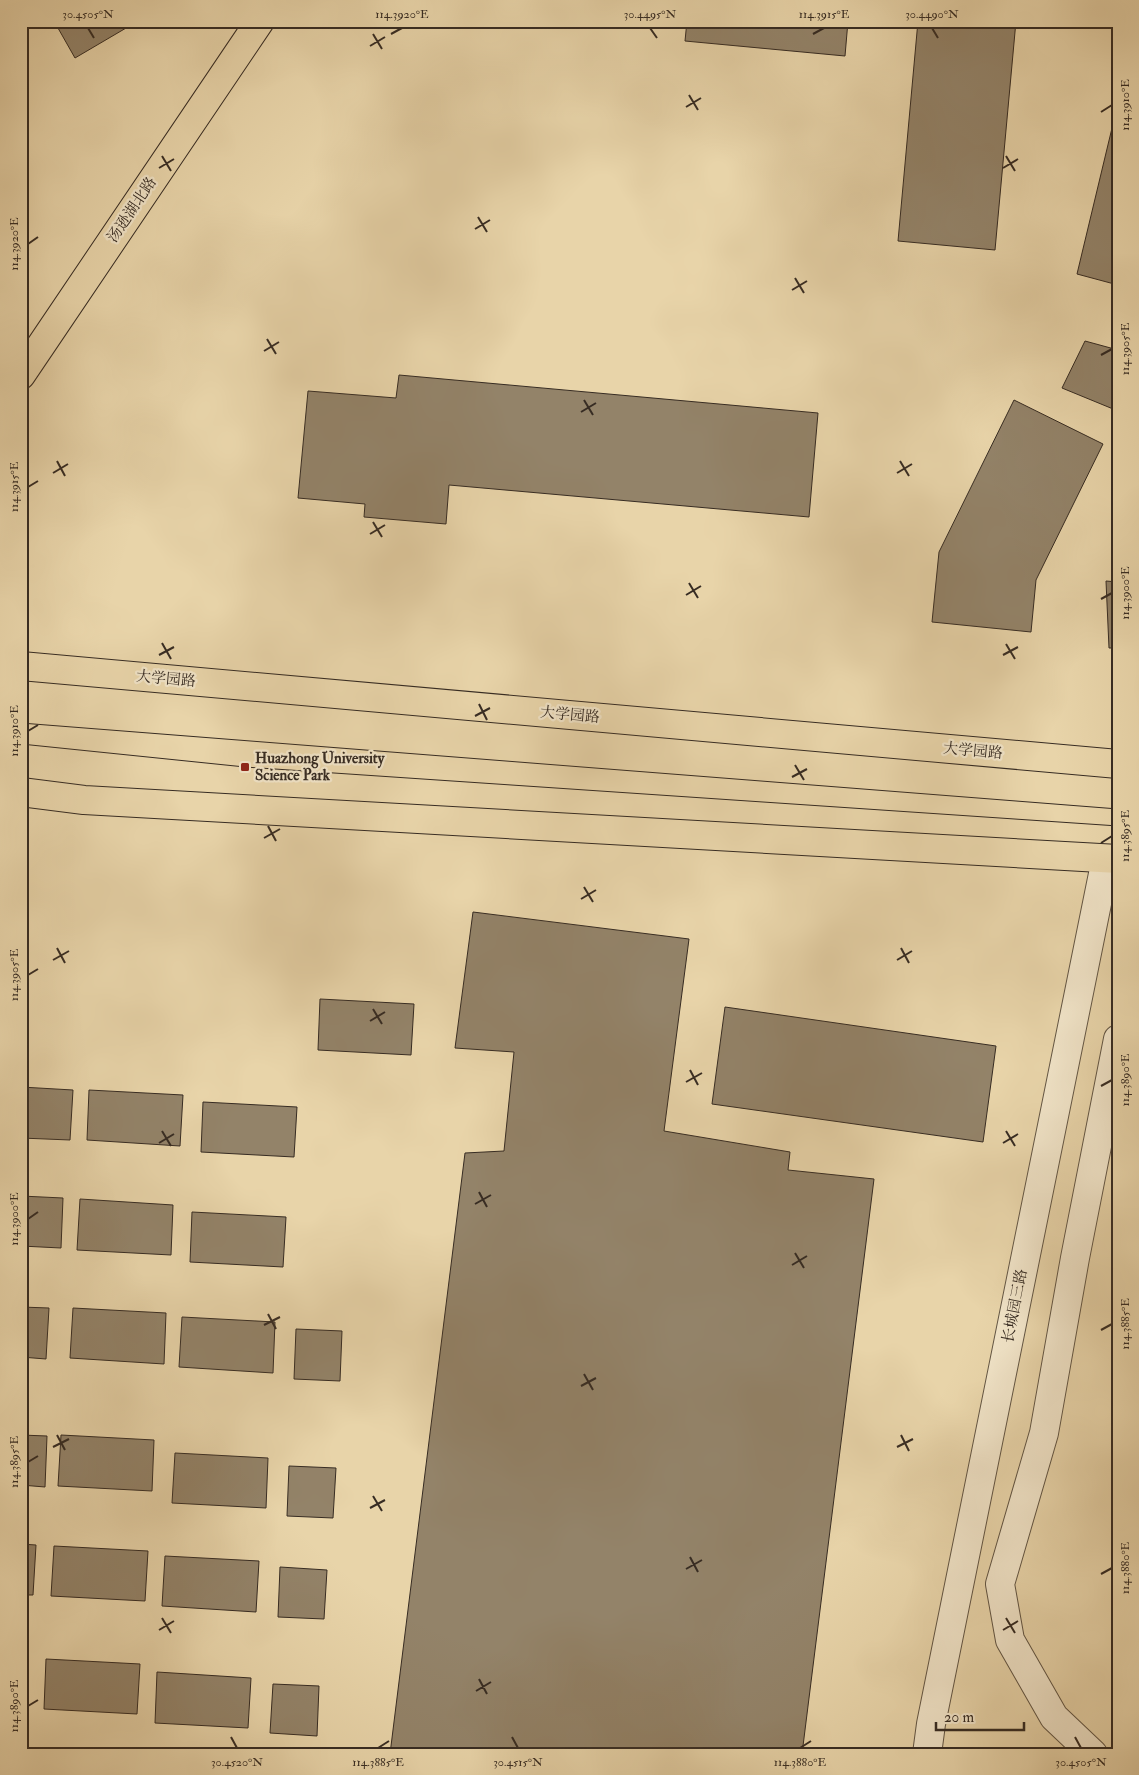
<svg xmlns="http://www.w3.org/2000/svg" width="1139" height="1775" font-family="'IM FELL Double Pica','Noto Serif SC',serif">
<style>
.building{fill:#938369;stroke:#372c23}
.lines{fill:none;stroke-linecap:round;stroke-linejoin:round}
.minor-casing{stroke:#635644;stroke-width:30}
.major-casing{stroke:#372c23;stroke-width:30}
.minor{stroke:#f0e3c7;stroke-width:28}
.major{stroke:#e8d4a9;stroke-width:28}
.tram{stroke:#372c23;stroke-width:1}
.ticks{fill:none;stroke:#372c23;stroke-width:2}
.poi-dot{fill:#8f2418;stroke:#f0e3c7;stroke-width:2}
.labels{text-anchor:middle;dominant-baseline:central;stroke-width:4.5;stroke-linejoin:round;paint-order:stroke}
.street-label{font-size:15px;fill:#372c23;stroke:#f0e3c7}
.poi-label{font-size:15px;font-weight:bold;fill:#372c23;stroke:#f0e3c7;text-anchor:start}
.neatline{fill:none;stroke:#372c23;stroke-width:2}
.ticks-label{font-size:12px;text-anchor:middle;fill:#372c23}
</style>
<rect width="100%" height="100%" fill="#e8d4a9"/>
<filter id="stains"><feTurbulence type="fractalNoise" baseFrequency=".004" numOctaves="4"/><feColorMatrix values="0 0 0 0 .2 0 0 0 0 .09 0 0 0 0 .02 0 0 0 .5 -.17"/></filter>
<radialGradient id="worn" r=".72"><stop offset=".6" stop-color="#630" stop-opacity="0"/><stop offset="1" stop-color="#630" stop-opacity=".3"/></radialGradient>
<g class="building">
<polygon points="54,21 138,21 75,58"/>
<polygon points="687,21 848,21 845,56 685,41"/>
<polygon points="918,21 1016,21 995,250 898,241"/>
<polygon points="1118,103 1118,285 1077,274"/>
<polygon points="1085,341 1118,350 1118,411 1062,388"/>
<polygon points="399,375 818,413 809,517 449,485 446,524 364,517 365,504 298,498 308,391 396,398"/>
<polygon points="1014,400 1103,444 1036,580 1031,632 932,622 939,552"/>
<polygon points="1106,581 1118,582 1118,648 1109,648"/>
<polygon points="473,912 689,939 664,1131 790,1152 788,1170 874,1179 802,1754 390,1754 465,1153 504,1151 514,1052 455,1048"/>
<polygon points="320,999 414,1004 411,1055 318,1050"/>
<polygon points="725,1007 996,1046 983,1142 712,1104"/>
<polygon points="21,1087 73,1090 70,1140 21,1138"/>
<polygon points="89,1090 183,1095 180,1146 87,1140"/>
<polygon points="203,1102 297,1107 294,1157 201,1152"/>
<polygon points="21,1196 63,1198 61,1248 21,1246"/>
<polygon points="80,1199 173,1205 171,1255 77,1250"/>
<polygon points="192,1212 286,1217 283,1267 190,1262"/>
<polygon points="21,1307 49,1308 46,1359 21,1357"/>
<polygon points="73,1308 166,1313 164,1364 70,1358"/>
<polygon points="182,1317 275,1322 273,1373 179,1367"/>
<polygon points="296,1329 342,1331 340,1381 294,1379"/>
<polygon points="21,1435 47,1436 45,1487 21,1485"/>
<polygon points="61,1435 154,1440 152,1491 58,1486"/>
<polygon points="175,1453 268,1458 266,1508 172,1503"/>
<polygon points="289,1466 336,1468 333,1518 287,1516"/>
<polygon points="21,1544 36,1545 33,1595 21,1595"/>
<polygon points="54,1546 148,1551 145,1601 51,1596"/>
<polygon points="165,1556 259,1561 256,1612 162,1606"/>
<polygon points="280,1567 327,1570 324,1619 278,1617"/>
<polygon points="21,1658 27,1658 25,1708 21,1708"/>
<polygon points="46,1659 140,1664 137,1714 44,1709"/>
<polygon points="157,1672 251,1678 248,1728 155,1723"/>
<polygon points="273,1684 319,1686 317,1736 270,1733"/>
</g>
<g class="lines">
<defs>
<g id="minor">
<polyline points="927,1754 931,1724 1106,859"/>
<polyline points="1093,1754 1054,1717 1010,1640 1000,1584 1044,1433 1075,1258 1118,1039"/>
</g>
<g id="major">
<polyline points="21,375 260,21"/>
<polyline points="21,666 1118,764"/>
<polyline points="21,792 84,800 1118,859"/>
</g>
</defs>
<use href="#minor" class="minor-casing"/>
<use href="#major" class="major-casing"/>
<use href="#minor" class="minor"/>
<use href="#major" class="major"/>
<g class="tram">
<polyline points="21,723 1118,809"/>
<polyline points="21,744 245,767 1118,826"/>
</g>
</g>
<path class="ticks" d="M88,28L94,38M650,28L657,38M932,28L938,38M373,34L382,49M391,34L402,28M813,34L824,28M370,46L385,37M689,95L698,110M686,107L701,98M1101,112L1112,105M162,156L171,171M1006,156L1015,171M159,168L174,159M1003,168L1018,159M478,217L487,232M475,229L490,220M28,244L38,237M795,278L804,293M792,290L807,281M267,339L276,354M264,351L279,342M1101,355L1112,349M584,400L593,415M581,412L596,403M57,461L65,476M900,461L909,476M53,473L68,464M897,473L912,464M28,487L38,481M373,522L382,537M370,534L385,525M689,583L698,598M686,595L701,586M1101,599L1112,593M162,643L171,659M1006,644L1015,659M159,655L174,647M1003,655L1018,647M479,704L487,720M475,716L490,708M28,731L38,725M795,765L804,780M792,777L807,769M268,826L276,841M264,838L280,829M1101,843L1112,836M584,887L593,902M581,899L596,890M57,948L65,963M901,948L909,963M53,960L69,951M897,960L912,951M28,975L38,969M373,1009L382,1024M370,1021L385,1012M690,1070L698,1085M686,1082L702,1073M1101,1086L1112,1080M162,1131L171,1146M1006,1131L1015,1146M159,1143L174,1134M1003,1143L1018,1134M479,1192L487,1207M475,1204L491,1195M28,1219L38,1212M795,1253L804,1268M792,1265L807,1256M268,1314L276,1329M264,1325L280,1317M1101,1330L1112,1324M584,1374L593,1390M581,1386L596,1378M57,1435L65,1450M901,1435L909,1451M53,1447L69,1439M897,1447L913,1439M28,1462L38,1456M373,1496L382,1511M370,1508L385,1500M690,1557L698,1572M686,1569L702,1560M1101,1574L1112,1568M162,1618L171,1633M1006,1618L1015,1633M159,1630L174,1621M1003,1630L1018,1621M479,1679L487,1694M476,1691L491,1682M28,1706L38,1700M231,1737L237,1748M512,1737L518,1748M1075,1737L1081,1748M378,1748L389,1741M800,1748L811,1741"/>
<rect class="poi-dot" x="240" y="762" width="10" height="10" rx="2.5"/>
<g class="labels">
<g class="street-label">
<text transform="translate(132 210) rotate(-56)">汤逊湖北路</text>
<text transform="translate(166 679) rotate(5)">大学园路</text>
<text transform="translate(570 715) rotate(5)">大学园路</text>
<text transform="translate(973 751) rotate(5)">大学园路</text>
<text transform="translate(1015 1306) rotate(-79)">长城园三路</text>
</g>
<g class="poi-label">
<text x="255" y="758">Huazhong University<tspan x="255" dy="17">Science Park</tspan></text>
</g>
</g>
<rect width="1139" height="1775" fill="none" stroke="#e8d4a9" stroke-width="55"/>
<path d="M936 1722v8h88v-8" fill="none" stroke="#372c23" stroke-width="2.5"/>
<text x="944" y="1722" font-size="15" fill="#372c23" stroke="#f0e3c7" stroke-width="4" paint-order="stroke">20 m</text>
<rect x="28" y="28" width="1084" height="1720" class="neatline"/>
<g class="ticks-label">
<text x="88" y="18">30.4505°N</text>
<text x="402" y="18">114.3920°E</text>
<text x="650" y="18">30.4495°N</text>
<text x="824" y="18">114.3915°E</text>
<text x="932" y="18">30.4490°N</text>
<text transform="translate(1125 105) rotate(-90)" y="4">114.3910°E</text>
<text transform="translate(14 244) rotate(-90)" y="4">114.3920°E</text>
<text transform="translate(1125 349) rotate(-90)" y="4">114.3905°E</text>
<text transform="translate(14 487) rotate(-90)" y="4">114.3915°E</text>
<text transform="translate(1125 593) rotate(-90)" y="4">114.3900°E</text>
<text transform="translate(14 731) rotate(-90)" y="4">114.3910°E</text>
<text transform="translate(1125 836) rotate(-90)" y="4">114.3895°E</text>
<text transform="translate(14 975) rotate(-90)" y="4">114.3905°E</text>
<text transform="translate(1125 1080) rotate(-90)" y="4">114.3890°E</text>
<text transform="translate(14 1219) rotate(-90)" y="4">114.3900°E</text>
<text transform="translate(1125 1324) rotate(-90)" y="4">114.3885°E</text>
<text transform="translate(14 1462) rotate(-90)" y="4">114.3895°E</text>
<text transform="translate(1125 1568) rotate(-90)" y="4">114.3880°E</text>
<text transform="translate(14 1706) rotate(-90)" y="4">114.3890°E</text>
<text x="237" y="1766">30.4520°N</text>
<text x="378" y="1766">114.3885°E</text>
<text x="518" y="1766">30.4515°N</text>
<text x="800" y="1766">114.3880°E</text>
<text x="1081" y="1766">30.4505°N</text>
</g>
<rect width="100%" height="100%" filter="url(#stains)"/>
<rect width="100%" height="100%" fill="url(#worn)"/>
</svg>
